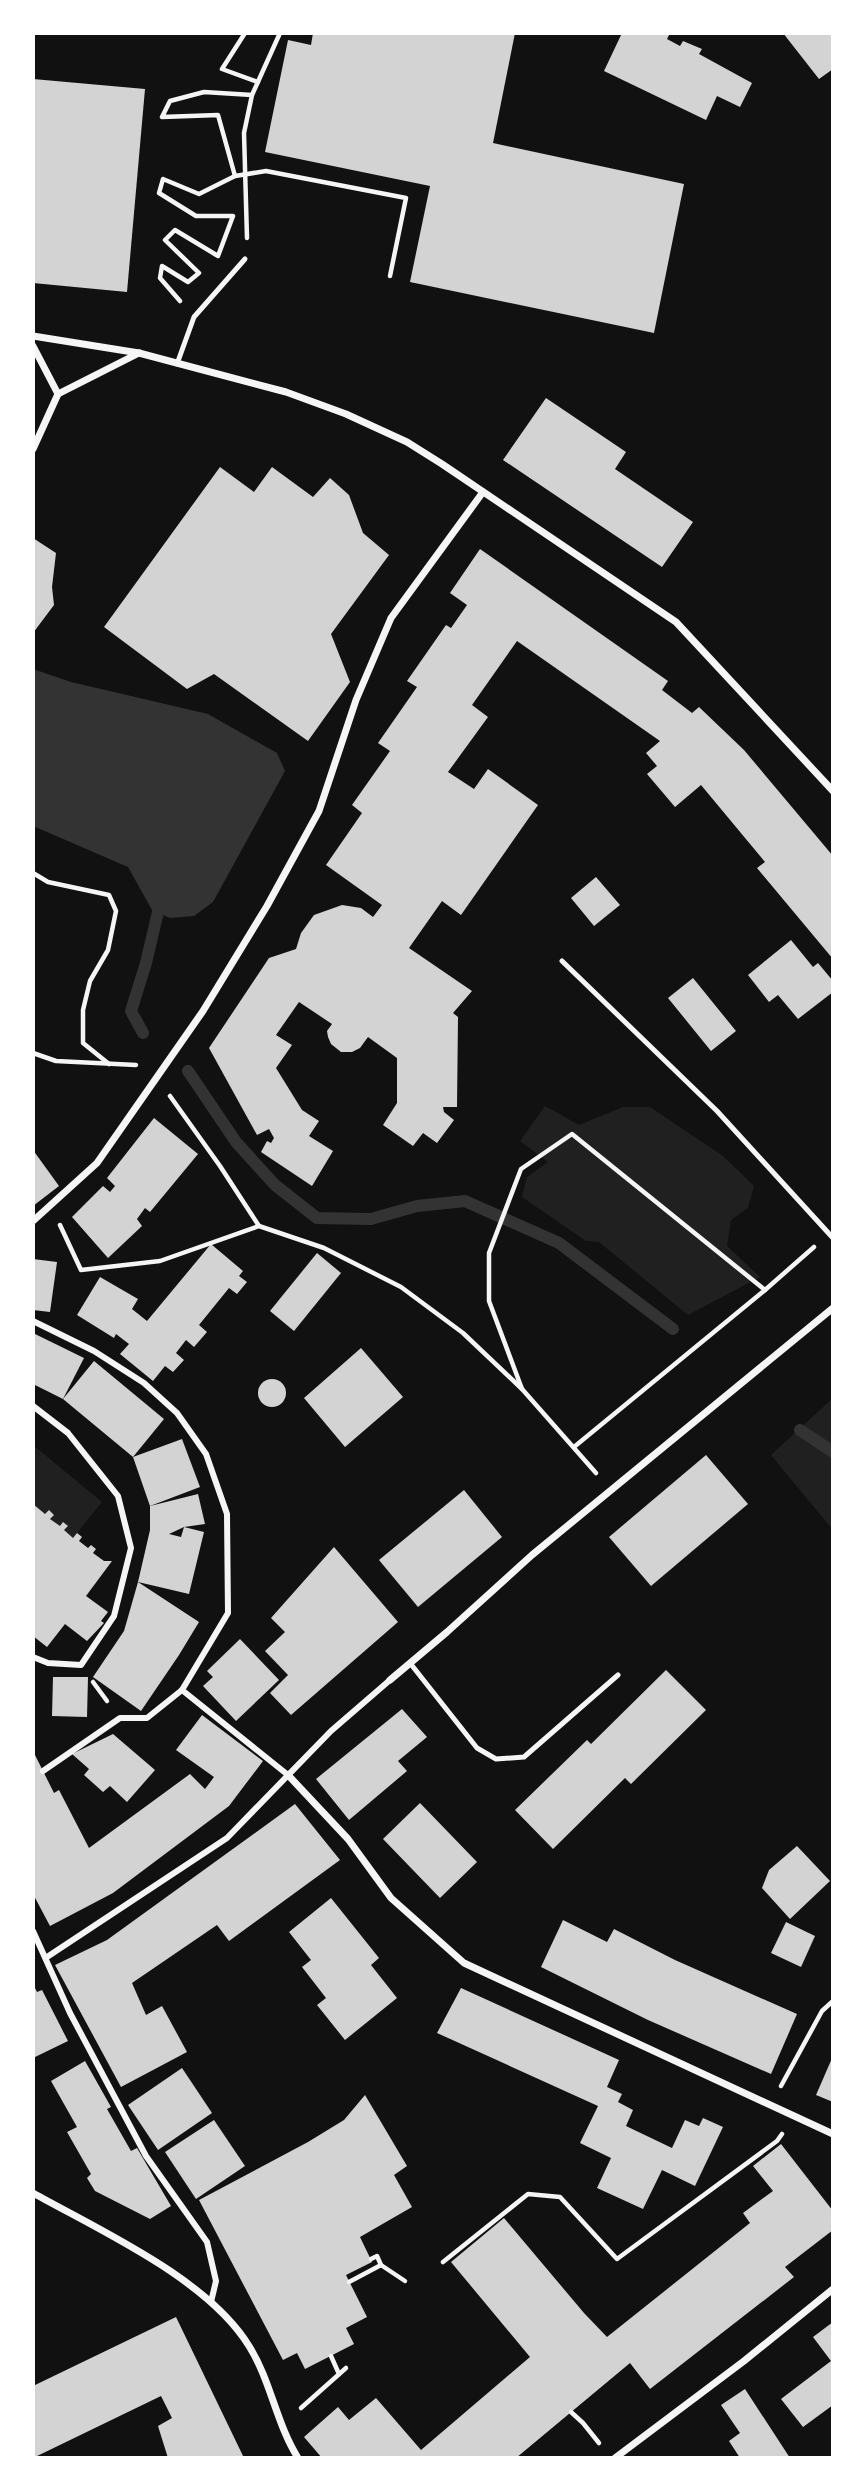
<svg xmlns="http://www.w3.org/2000/svg" width="866" height="2491" font-family="'Sofia Sans Condensed',sans-serif">
<style>
.green{fill:#202020}
.water{fill:#333}
.lines{fill:none;stroke-linecap:round;stroke-linejoin:round}
.stream{stroke:#333;stroke-width:12}
.building{fill:#d3d3d3}
.path{stroke:#f5f5f5;stroke-width:4.5}
.service{stroke:#f5f5f5;stroke-width:5}
.pedestrian{stroke:#f5f5f5;stroke-width:6}
.minor{stroke:#f5f5f5;stroke-width:7}
</style>
<rect width="100%" height="100%" fill="#111"/>
<g class="green">
<polygon points="545,1106 579,1125 623,1107 650,1107 723,1156 754,1186 748,1208 731,1220 727,1246 760,1277 688,1315 599,1242 586,1241 522,1197 527,1177 548,1162 520,1141"/>
<polygon points="833,1398 833,1530 771,1455"/>
<polygon points="33,1445 102,1502 73,1538 64,1530 68,1526 64,1523 60,1526 50,1519 53,1515 45,1514 33,1504"/>
</g>
<polygon class="water" points="33,669 71,682 208,714 277,753 285,771 213,902 194,916 170,918 152,910 128,867 33,826"/>
<g class="lines">
<g class="stream">
<polyline points="143,1033 131,1011 146,963 158,912"/>
<polyline points="188,1071 236,1142 275,1185 317,1218 371,1219 417,1206 465,1201 559,1243 673,1329"/>
<polyline points="800,1430 833,1452"/>
</g>
</g>
<g class="building">
<polygon points="313,33 515,33 493,143 684,184 654,333 410,282 430,186 265,152 288,40 311,45"/>
<polygon points="622,33 670,33 667,39 680,46 683,41 702,49 699,54 752,83 740,107 717,96 706,120 604,71"/>
<polygon points="783,33 833,33 833,69 819,79"/>
<polygon points="33,79 145,89 127,292 33,283"/>
<polygon points="546,398 626,452 615,469 693,522 662,567 503,460"/>
<polygon points="220,467 254,492 272,467 313,497 330,478 349,495 363,533 389,555 331,634 350,682 308,741 214,674 187,689 104,627"/>
<polygon points="33,538 56,553 52,587 54,605 33,633"/>
<polygon points="480,549 668,681 662,690 692,713 699,707 744,750 833,856 833,959 757,868 765,862 701,785 675,807 647,774 657,766 646,753 660,741 517,641 472,705 488,717 448,772 474,789 488,769 538,805 461,915 442,901 409,948 472,991 453,1013 458,1017 457,1107 443,1107 444,1112 454,1120 437,1143 423,1133 413,1146 383,1125 397,1103 397,1058 368,1037 360,1048 352,1052 341,1052 331,1044 328,1037 327,1031 332,1024 299,1002 276,1035 292,1045 276,1068 302,1110 319,1121 309,1136 333,1151 312,1186 261,1152 267,1141 271,1143 274,1138 269,1129 257,1135 209,1048 269,958 296,949 301,933 314,915 342,905 361,908 373,917 382,905 326,865 362,813 352,805 390,751 378,743 417,687 407,681 446,625 451,628 467,605 450,593"/>
<polygon points="596,877 620,905 594,926 571,898"/>
<polygon points="791,940 813,967 818,963 833,981 833,992 798,1019 778,995 769,1002 748,975"/>
<polygon points="693,978 736,1031 711,1051 668,998"/>
<polygon points="154,1118 198,1154 150,1212 145,1208 137,1219 142,1226 108,1258 72,1217 103,1186 110,1192 115,1186 107,1178"/>
<polygon points="33,1150 59,1186 33,1206"/>
<polygon points="211,1244 243,1271 239,1276 247,1282 237,1294 229,1288 199,1325 207,1332 194,1347 186,1340 176,1353 184,1360 173,1372 165,1366 153,1381 120,1354 129,1344 116,1334 114,1338 77,1315 100,1277 138,1299 132,1309 147,1321"/>
<polygon points="317,1253 341,1273 294,1331 270,1311"/>
<polygon points="33,1259 57,1262 50,1312 33,1310"/>
<polygon points="33,1333 84,1358 63,1399 33,1384"/>
<polygon points="361,1348 403,1397 345,1447 304,1398"/>
<polygon points="94,1361 164,1419 133,1457 63,1399"/>
<circle cx="272" cy="1393" r="14"/>
<polygon points="182,1439 200,1487 150,1506 133,1457"/>
<polygon points="706,1455 748,1504 651,1586 609,1537"/>
<polygon points="464,1490 502,1537 418,1607 379,1560"/>
<polygon points="198,1494 205,1524 184,1527 169,1534 181,1537 184,1527 204,1532 189,1594 138,1582 150,1530 150,1506"/>
<polygon points="33,1504 45,1514 49,1510 54,1515 50,1519 60,1526 63,1522 68,1526 64,1530 73,1538 77,1533 82,1537 79,1541 88,1548 91,1545 96,1549 93,1553 104,1561 112,1561 86,1596 108,1612 101,1621 104,1623 87,1641 65,1624 47,1647 33,1636"/>
<polygon points="334,1547 398,1622 291,1715 270,1693 288,1675 265,1651 285,1632 271,1618"/>
<polygon points="138,1582 199,1622 179,1655 141,1711 93,1677 124,1631"/>
<polygon points="240,1639 279,1680 236,1721 203,1686 213,1677 207,1671"/>
<polygon points="666,1670 706,1710 631,1784 625,1778 553,1849 515,1810 587,1740 591,1744"/>
<polygon points="53,1677 88,1677 87,1717 52,1716"/>
<polygon points="402,1709 427,1737 398,1761 407,1771 349,1820 316,1779"/>
<polygon points="202,1715 263,1761 229,1806 113,1893 50,1926 33,1894 33,1751 54,1793 59,1790 89,1848 190,1774 205,1789 214,1777 176,1750"/>
<polygon points="113,1734 155,1770 127,1802 110,1786 103,1792 84,1775 89,1769 72,1754"/>
<polygon points="420,1803 477,1862 440,1898 383,1839"/>
<polygon points="295,1804 340,1860 229,1941 217,1925 132,1983 146,2015 162,2006 187,2052 121,2087 55,1965 107,1940"/>
<polygon points="797,1846 830,1881 790,1919 762,1888 769,1870"/>
<polygon points="331,1898 379,1958 371,1965 397,1998 345,2040 317,2005 326,1998 302,1967 311,1960 289,1932"/>
<polygon points="563,1920 607,1942 614,1929 675,1960 797,2014 771,2074 648,2020 541,1967"/>
<polygon points="786,1922 815,1936 801,1967 771,1953"/>
<polygon points="33,1984 37,1992 42,1990 68,2041 33,2058"/>
<polygon points="461,1988 619,2060 607,2087 622,2094 618,2102 633,2110 626,2126 672,2148 685,2120 699,2126 703,2118 723,2127 695,2186 662,2170 643,2209 597,2188 611,2158 580,2143 598,2106 437,2033"/>
<polygon points="833,2056 833,2102 816,2095"/>
<polygon points="85,2061 111,2107 107,2109 131,2151 137,2148 171,2206 150,2219 95,2191 87,2178 91,2174 67,2132 77,2127 51,2081"/>
<polygon points="182,2068 212,2113 158,2150 128,2105"/>
<polygon points="365,2095 407,2166 394,2175 412,2207 360,2237 372,2262 346,2275 367,2317 346,2328 354,2344 305,2369 297,2353 283,2360 199,2200 308,2142 344,2120"/>
<polygon points="214,2120 245,2166 196,2199 165,2152"/>
<polygon points="781,2144 833,2211 833,2230 785,2267 794,2277 650,2389 630,2363 516,2458 322,2458 304,2437 338,2407 349,2420 376,2398 421,2450 530,2357 451,2262 504,2218 584,2313 607,2337 750,2223 743,2213 773,2191 753,2166"/>
<polygon points="176,2317 244,2458 168,2458 158,2426 172,2418 161,2396 33,2458 33,2386"/>
<polygon points="833,2322 833,2405 803,2427 781,2399 831,2361 813,2337"/>
<polygon points="745,2389 790,2458 740,2458 729,2441 740,2433 721,2405"/>
</g>
<g class="lines">
<g class="path">
<polyline points="245,33 222,69 258,82"/>
<polyline points="252,95 204,92 170,101 162,117 218,115 235,176 266,171 406,198 390,276"/>
<polyline points="247,238 244,133 252,95 280,33"/>
<polyline points="180,301 160,278 162,266 188,282 199,273 165,240 175,230 218,256 233,216 196,216 159,193 163,179 199,194 235,176"/>
<polyline points="33,873 48,882 109,895 116,911 108,950 90,981 83,1010 83,1043 109,1064"/>
<polyline points="33,1053 56,1061 136,1065"/>
<polyline points="170,1096 220,1166 259,1226 324,1248 401,1287 463,1333 522,1389 596,1473"/>
<polyline points="60,1225 81,1270 160,1261 259,1226"/>
<polyline points="765,1290 814,1247"/>
<polyline points="522,1389 489,1301 489,1253 521,1169 572,1134 765,1290 574,1447"/>
<polyline points="93,1682 107,1701"/>
<polyline points="781,2086 822,2011 833,2001"/>
<polyline points="371,2259 377,2256 381,2265"/>
<polyline points="443,2262 528,2194 560,2197 617,2259 777,2141 782,2134"/>
<polyline points="349,2282 381,2265 405,2281"/>
<polyline points="331,2356 339,2374"/>
<polyline points="301,2408 346,2368"/>
<polyline points="571,2412 583,2423 599,2443"/>
</g>
<g class="service">
<polyline points="177,364 194,317 245,259"/>
<polyline points="562,961 717,1111 833,1238"/>
<polyline points="410,1663 477,1748 496,1759 524,1757 618,1675"/>
</g>
<g class="pedestrian">
<polyline points="33,1321 94,1351 144,1383 177,1413 206,1454 227,1514 228,1613 182,1690 147,1718 120,1718 43,1771"/>
<polyline points="33,1406 68,1433 118,1496 131,1548 114,1616 81,1665 48,1663 33,1657"/>
<polyline points="182,1690 288,1775"/>
<polyline points="33,1931 70,2013 146,2156 207,2242 216,2281 211,2302"/>
<polyline points="47,1957 227,1838 331,1731 390,1680"/>
</g>
<g class="minor">
<polyline points="33,336 139,353 286,392 346,414 407,442 442,464 676,622 833,791"/>
<polyline points="33,346 58,394"/>
<polyline points="33,449 58,394 139,353"/>
<polyline points="33,1221 97,1163 203,1011 267,906 319,811 356,700 391,618 483,492"/>
<polyline points="390,1680 447,1632 532,1555 833,1308"/>
<polyline points="288,1775 348,1839 391,1898 464,1963 833,2134"/>
<path d="M33,2193C101,2231 208,2279 249,2346C271,2381 276,2423 298,2458"/>
<polyline points="615,2458 744,2361 833,2289"/>
</g>
</g>
<rect width="866" height="2491" fill="none" stroke="#ffffff" stroke-width="70"/>
</svg>
